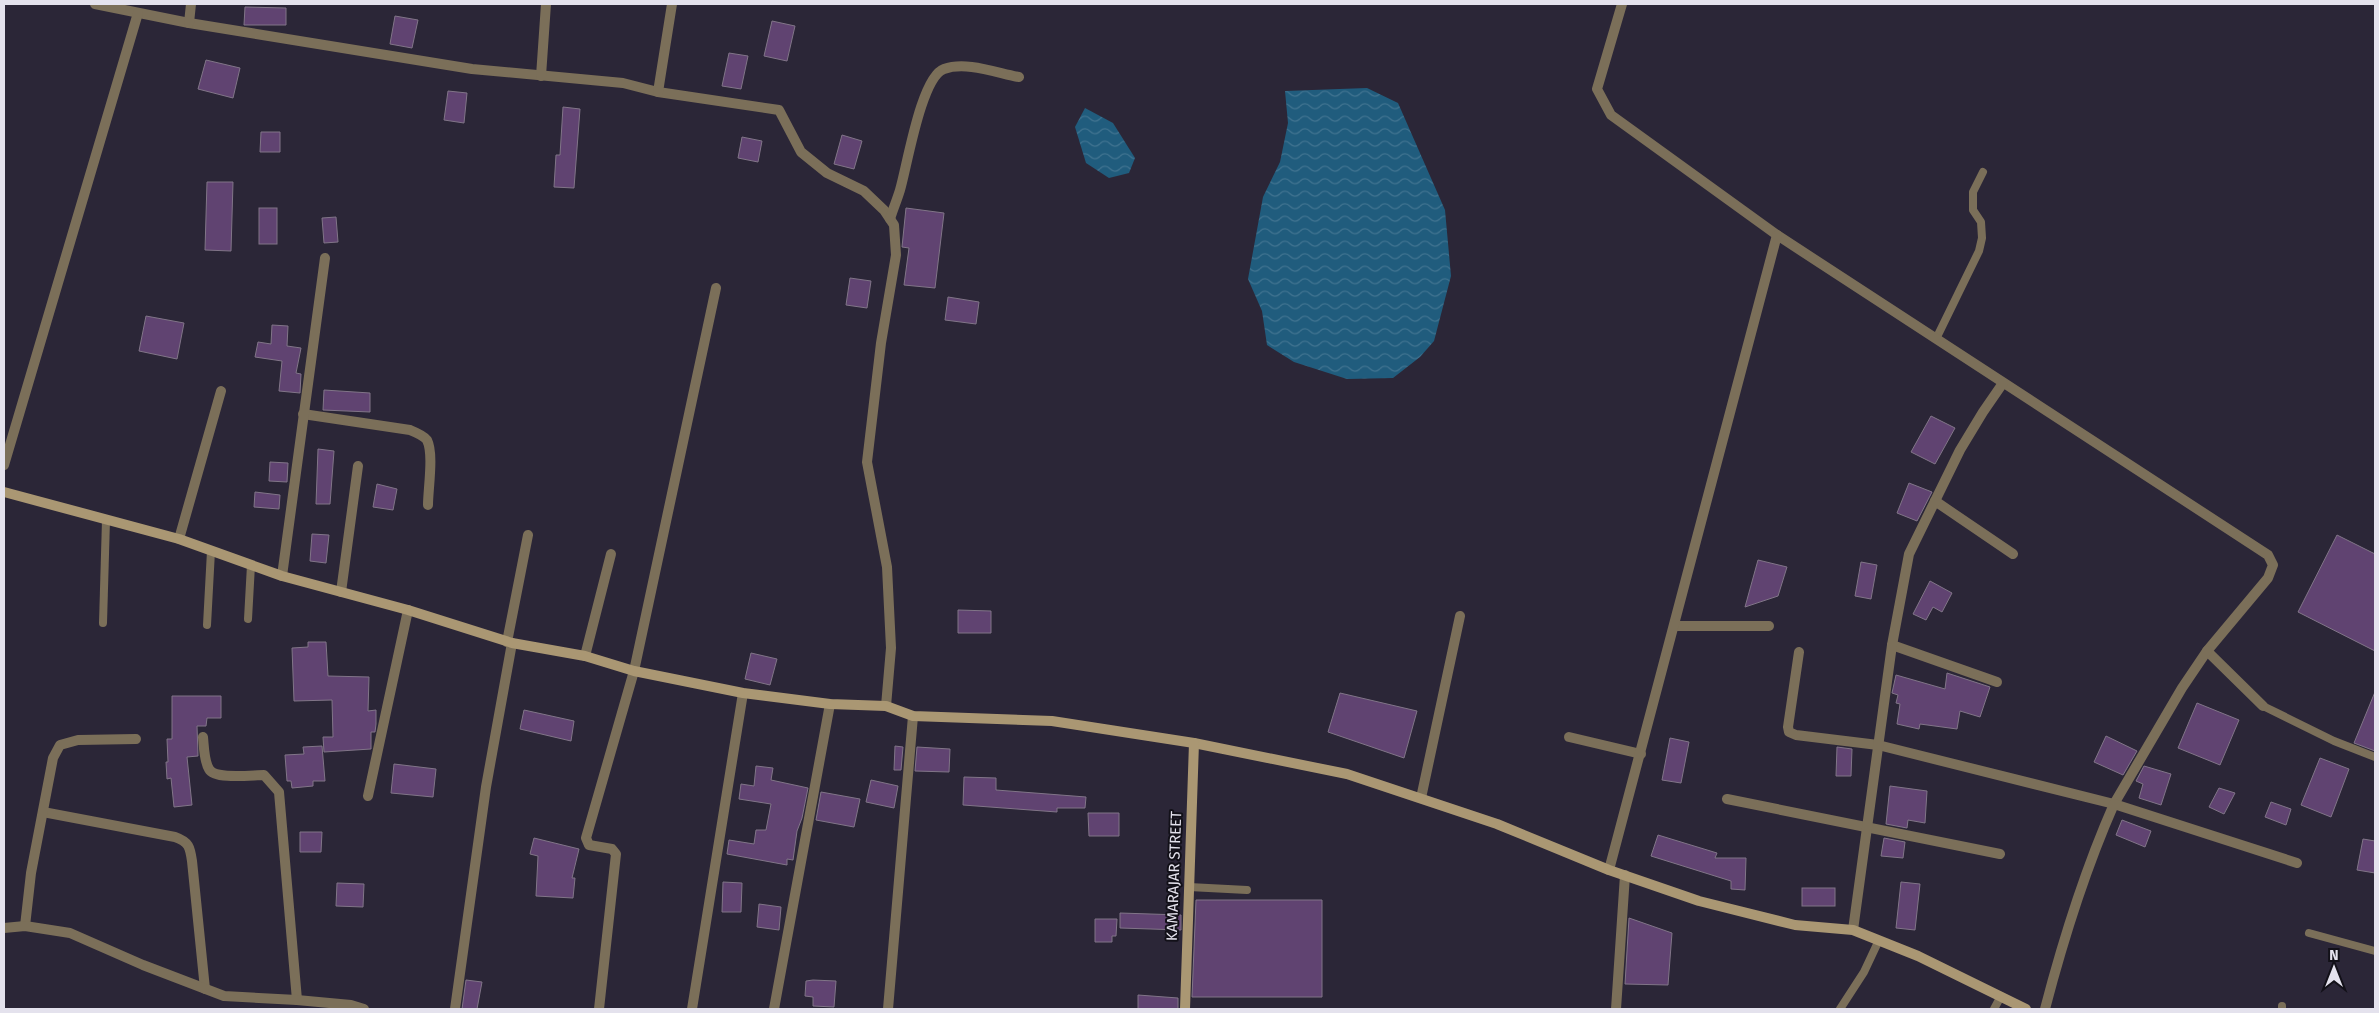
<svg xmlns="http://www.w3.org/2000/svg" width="2379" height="1013" font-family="'Fira Sans',sans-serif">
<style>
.water{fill:url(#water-waves)}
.building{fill:#604371;stroke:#817588}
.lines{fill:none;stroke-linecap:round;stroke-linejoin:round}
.lane{stroke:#7b6f59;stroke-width:8}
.street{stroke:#7b6f59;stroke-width:10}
.secondary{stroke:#aa9773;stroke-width:10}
.labels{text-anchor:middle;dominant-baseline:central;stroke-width:4;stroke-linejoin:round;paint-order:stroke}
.street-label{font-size:15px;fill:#e4e2ed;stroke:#121018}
</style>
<defs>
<pattern id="water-waves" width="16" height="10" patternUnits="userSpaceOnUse" patternTransform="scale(1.25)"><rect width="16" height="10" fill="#205c7d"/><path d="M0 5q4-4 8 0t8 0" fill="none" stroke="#407390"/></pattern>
</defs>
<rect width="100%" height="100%" fill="#2b2637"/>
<g class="water">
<polygon points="1367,88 1398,103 1445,210 1451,276 1434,341 1420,357 1393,378 1347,379 1294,362 1267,345 1262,311 1248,279 1263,197 1280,162 1288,123 1285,91"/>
<polygon points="1085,108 1113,123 1135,158 1129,173 1109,178 1086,163 1075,127"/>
</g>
<g class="building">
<polygon points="245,7 286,8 286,25 244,25"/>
<polygon points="395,16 418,20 412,48 390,44"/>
<polygon points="772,21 795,26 787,61 764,56"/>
<polygon points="729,53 748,56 741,89 722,86"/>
<polygon points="206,60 240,68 233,98 198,89"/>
<polygon points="448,91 467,93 464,123 444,120"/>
<polygon points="563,107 580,109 574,188 554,187 556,155 560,155"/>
<polygon points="261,132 280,132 280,152 260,152"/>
<polygon points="842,135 862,141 854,169 834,164"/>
<polygon points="742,137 762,141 758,162 738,158"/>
<polygon points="207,182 233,182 231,251 205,250"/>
<rect x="259" y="208" width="18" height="36"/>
<polygon points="906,208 944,213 935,288 904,285 909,248 902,247"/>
<polygon points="336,217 338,242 324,243 322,218"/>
<polygon points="850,278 871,281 867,308 846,305"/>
<polygon points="948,297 979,302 976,324 945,320"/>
<polygon points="146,316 184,323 177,359 139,351"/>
<polygon points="272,325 288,326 287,346 301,348 296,373 301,374 300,393 279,391 282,361 255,357 258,342 271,344"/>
<polygon points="324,390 370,393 370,412 323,410"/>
<polygon points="1931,416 1955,428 1935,464 1911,452"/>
<polygon points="318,449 334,451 330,504 316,504"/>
<polygon points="270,462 288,463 287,482 269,481"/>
<polygon points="1909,483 1932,492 1917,521 1897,513"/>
<polygon points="377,484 397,489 393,510 373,507"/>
<polygon points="255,492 280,495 279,509 254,507"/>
<polygon points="312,534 329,535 326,563 310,561"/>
<polygon points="2337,535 2375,554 2375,651 2298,612"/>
<polygon points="1758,560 1787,567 1778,596 1745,607"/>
<polygon points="1861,562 1877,565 1871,599 1855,596"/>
<polygon points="1930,581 1952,593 1942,612 1933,607 1926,620 1913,614"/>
<polygon points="958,610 991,611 991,633 958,633"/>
<polygon points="308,642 326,642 328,676 369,677 368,711 376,710 376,724 375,732 371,732 371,749 324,752 323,737 333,737 332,700 294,701 292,648 308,647"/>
<polygon points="751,653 777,659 770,685 745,679"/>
<polygon points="1947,673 1990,687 1980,717 1960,711 1957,729 1920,724 1919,729 1897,724 1900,704 1896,703 1898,695 1892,693 1896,675 1945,689"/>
<polygon points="2375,692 2375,751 2354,743"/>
<polygon points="1340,693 1417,711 1404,758 1328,732"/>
<polygon points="172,696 221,696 221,718 207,718 206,726 197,726 198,756 187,757 192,805 174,807 171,778 167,779 166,762 168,762 167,739 172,739"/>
<polygon points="2197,703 2239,720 2220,765 2178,748"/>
<polygon points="524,710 574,721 571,741 520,729"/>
<polygon points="2106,736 2137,751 2123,775 2094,762"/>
<polygon points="1670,738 1689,742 1681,783 1662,780"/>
<polygon points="322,746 325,781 313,781 313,786 292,788 291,781 287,781 285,755 304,754 303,747"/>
<polygon points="895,746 903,747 901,770 894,770"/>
<polygon points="917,747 950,749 949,772 915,771"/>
<polygon points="1837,747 1852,749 1851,776 1836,776"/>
<polygon points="2320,758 2349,769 2331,817 2301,805"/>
<polygon points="394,764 436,769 433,797 391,793"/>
<polygon points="756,766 773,768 771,780 808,788 802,818 797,831 793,860 787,859 787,865 727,854 729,840 754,844 756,830 766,830 771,804 739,799 741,784 754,786"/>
<polygon points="2144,766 2171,774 2161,805 2139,798 2143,784 2136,781"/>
<polygon points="964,777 996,778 996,790 1086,797 1085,808 1057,808 1057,812 963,805"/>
<polygon points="871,780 898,786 894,808 866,802"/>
<polygon points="1890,786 1927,791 1925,823 1908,820 1907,828 1886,824"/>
<polygon points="2219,788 2235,793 2224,814 2209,807"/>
<polygon points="821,792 860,799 854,827 816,820"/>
<polygon points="2271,802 2291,809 2286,825 2265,817"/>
<polygon points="1088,813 1119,813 1119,836 1089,836"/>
<polygon points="2122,820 2151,831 2145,847 2116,835"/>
<polygon points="300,832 322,832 321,852 300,852"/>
<polygon points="1658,835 1717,853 1715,858 1746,858 1745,890 1731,889 1731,881 1651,856"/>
<polygon points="534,838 579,849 572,878 575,878 573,898 536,896 538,856 530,854"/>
<polygon points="1884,838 1905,842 1903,858 1881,856"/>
<polygon points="2363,839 2375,841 2375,873 2357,870"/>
<polygon points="723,882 742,883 741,912 722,912"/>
<polygon points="1901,882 1920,884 1915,930 1896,928"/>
<polygon points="337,883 364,884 363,907 336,906"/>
<rect x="1802" y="888" width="33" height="18"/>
<polygon points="1196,900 1322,900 1322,997 1192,997"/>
<polygon points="759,904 781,907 779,930 757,927"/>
<polygon points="1120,913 1181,915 1181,930 1120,928"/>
<polygon points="1629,918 1672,933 1668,985 1625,984"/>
<polygon points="1095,919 1117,919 1116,936 1112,936 1112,942 1095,942"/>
<polygon points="466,980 482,982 477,1009 462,1009"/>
<polygon points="813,980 836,981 834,1007 813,1006 813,997 805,996 806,981"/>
<polygon points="1138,995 1178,998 1178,1009 1138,1009"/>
</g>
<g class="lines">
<g class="lane">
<polyline points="1936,339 1979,251 1982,238 1981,222 1973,210 1973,192 1983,172"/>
<polyline points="248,619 251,565"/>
<polyline points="103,623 106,520"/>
<polyline points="207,625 211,551"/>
<polyline points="2263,706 2334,741 2375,757"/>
<polyline points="1189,887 1247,890"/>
<polyline points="2309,933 2375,951"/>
<polyline points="1840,1009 1864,972 1879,940"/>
<polyline points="1994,1009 2001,996"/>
<polyline points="2282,1009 2282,1006"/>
</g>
<g class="street">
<polyline points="95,4 189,23 472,69 623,83 658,92 779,110 801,152 827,173 864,191 884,210 894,225 896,255 881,343 867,462 887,567 891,648 886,706"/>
<polyline points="1622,4 1597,89 1611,115 1777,235 2268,555 2273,565 2268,578 2207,651 2263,706"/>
<polyline points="189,23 191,4"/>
<polyline points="541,76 546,4"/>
<polyline points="658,92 672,4"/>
<path d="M890,219C893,209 897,200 900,190C907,167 921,77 944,69C966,61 997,73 1019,77"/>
<path d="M303,414L410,430C415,432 423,435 427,440C434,454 428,489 428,505"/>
<polyline points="4,465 138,13"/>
<polyline points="1935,501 2013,554"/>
<polyline points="179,539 221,391"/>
<polyline points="282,576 325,258"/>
<polyline points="341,592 358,466"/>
<polyline points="1675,626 1769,626"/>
<polyline points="507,642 528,535"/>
<polyline points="1892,645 1997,682"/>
<polyline points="1799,652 1788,727 1789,732 1796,735 1878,745 2114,804 2182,688 2207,651"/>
<polyline points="585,656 611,554"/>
<path d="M203,737C204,747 204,761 209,769C215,780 252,775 264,775L279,792L297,1000"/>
<polyline points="1569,737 1641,754"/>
<polyline points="368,796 408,610"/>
<polyline points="1421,798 1460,616"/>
<polyline points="1727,799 2000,854"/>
<path d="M43,812L175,837C189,842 190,847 192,861L205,989"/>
<polyline points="1609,870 1777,235"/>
<polyline points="25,926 31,873 53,758 60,745 78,740 136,739"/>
<polyline points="4,928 25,926 70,933 143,965 224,996 297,1000 351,1005 364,1009"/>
<polyline points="1853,930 1892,645 1909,554 1960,450 1983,412 2003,383"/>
<polyline points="455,1009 486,787 512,643"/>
<polyline points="599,1009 616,854 612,849 589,845 586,838 634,671 716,288"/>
<polyline points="692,1009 743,693"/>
<polyline points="774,1009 830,704"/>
<polyline points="888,1009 913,716"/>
<polyline points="1616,1009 1625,875"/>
<path d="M2045,1009C2063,940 2085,870 2114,804L2297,863"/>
</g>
<g class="secondary">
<polyline points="4,492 179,539 282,576 408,610 512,643 585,656 634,671 743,693 830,704 886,706 913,716 1052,721 1194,743 1347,774 1497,824 1609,870 1699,901 1795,925 1853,930 1918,956 2026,1009"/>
<polyline points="1185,1009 1194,743"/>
</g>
</g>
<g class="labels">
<g class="street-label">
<text transform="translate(1174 876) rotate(-88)">KAMARAJAR STREET</text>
</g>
</g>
<rect width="2379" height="1013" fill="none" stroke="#e4e2ed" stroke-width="10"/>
<g transform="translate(2334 968)" stroke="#121018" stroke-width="4" paint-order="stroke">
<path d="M0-4L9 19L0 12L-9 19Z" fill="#e4e2ed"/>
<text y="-8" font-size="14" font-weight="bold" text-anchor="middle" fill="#e4e2ed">N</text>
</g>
</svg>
